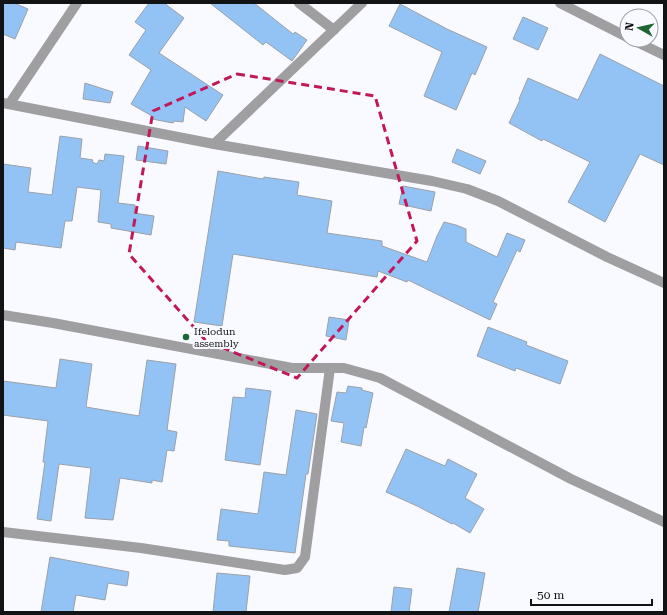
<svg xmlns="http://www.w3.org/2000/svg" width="667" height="615" font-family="'Roboto Serif',serif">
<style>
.building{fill:#93c3f5;stroke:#9ba1a7}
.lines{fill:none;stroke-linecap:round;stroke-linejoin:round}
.minor{stroke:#9f9ea1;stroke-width:10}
.marked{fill:none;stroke:#c2185b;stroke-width:3;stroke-dasharray:8 5;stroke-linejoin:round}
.poi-dot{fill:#1d6532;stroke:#f9faff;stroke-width:1.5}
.labels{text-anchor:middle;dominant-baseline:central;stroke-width:4;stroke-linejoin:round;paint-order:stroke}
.poi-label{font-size:10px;fill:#121315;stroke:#f9faff;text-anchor:start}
</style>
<rect width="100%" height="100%" fill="#f9faff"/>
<g class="building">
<polygon points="3,3 14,3 28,9 15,39 3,34"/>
<polygon points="149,3 164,3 184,18 159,53 223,95 206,121 185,107 183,122 174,121 173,123 152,119 152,116 131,104 151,70 129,55 146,30 135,22"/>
<polygon points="210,3 254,3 293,34 295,32 307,40 292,61 266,42 263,45"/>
<polygon points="400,4 447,29 487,47 475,75 472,73 456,110 424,96 442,52 389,26"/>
<polygon points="523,17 548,28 538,50 513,39"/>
<polygon points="600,54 664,86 664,165 640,154 605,222 568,202 590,162 543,139 542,141 509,123 520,100 519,99 528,78 578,100"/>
<polygon points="85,83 113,92 110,103 83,99"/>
<polygon points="60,136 82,139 80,158 93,160 92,162 97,164 99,160 104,161 105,154 124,156 118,203 135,205 134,213 154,216 151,235 111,228 111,224 98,222 101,190 77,187 72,221 65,221 61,248 16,242 15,250 3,248 3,164 31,168 28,192 52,195"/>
<polygon points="138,146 168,151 166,164 136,160"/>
<polygon points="457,149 486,161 480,174 452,162"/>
<polygon points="218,171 263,179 264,177 299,182 297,195 332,201 327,233 382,241 382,246 427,262 437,236 444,222 456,225 466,229 466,242 497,257 507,233 525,240 520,252 517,250 493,302 497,304 490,320 408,280 407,282 378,271 377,277 233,254 222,326 194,322"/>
<polygon points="403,186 435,192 431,211 399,204"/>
<polygon points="329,317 349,320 346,340 326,336"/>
<polygon points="488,327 527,342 526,345 568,361 560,384 516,368 515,371 477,356"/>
<polygon points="60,359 92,364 86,407 139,416 147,360 176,364 167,430 177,432 174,451 167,450 162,482 152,480 152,483 120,478 113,520 85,518 91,468 59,464 51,521 37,519 45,462 43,462 48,421 3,415 3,381 56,388"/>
<polygon points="348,386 362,388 362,390 373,393 366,428 364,427 361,446 341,442 344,423 331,421 337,392 346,393"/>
<polygon points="246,388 271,391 260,465 225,460 233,397 245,398"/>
<polygon points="296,410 317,414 308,474 306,474 295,553 229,546 229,541 217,540 221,509 258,514 264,472 286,475"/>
<polygon points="406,449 445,466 448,459 477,474 465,498 484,509 470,533 453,523 452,524 417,506 386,492"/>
<polygon points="50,557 129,572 127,586 108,583 105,600 76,595 73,612 41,612"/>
<polygon points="457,568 485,573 478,612 449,612"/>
<polygon points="217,573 250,576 246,612 213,612"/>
<polygon points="394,587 412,589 409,612 391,612"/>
</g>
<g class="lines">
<g class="minor">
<polyline points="299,3 334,30"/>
<polyline points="560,3 627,37"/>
<polyline points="633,40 664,55"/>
<polyline points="3,103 214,144 432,181 467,189 498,201 607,257 664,283"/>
<polyline points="10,103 77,3"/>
<polyline points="214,144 362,3"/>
<polyline points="3,315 53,323 292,368 344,368 380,378 571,479 664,522"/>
<polyline points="3,532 141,548 285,570 297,568 305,557 330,368"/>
</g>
</g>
<path class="marked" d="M237,74L375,96L417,241L297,378L206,341L129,254L153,111Z"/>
<circle class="poi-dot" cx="186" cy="337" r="4"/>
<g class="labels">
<g class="poi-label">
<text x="194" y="331">Ifelodun<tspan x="194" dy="12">assembly</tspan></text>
</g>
</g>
<rect width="667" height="615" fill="none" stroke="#121315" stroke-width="8"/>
<g transform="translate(639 28) rotate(278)"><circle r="19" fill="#f9faff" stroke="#9d9ea1"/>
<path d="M0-3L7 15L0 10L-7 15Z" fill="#1d6532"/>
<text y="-6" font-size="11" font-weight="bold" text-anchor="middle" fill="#121315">N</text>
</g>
<path d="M531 599v6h121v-6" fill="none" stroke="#121315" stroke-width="2"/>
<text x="537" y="599" font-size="12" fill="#121315" stroke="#f9faff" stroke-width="3" paint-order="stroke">50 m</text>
</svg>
